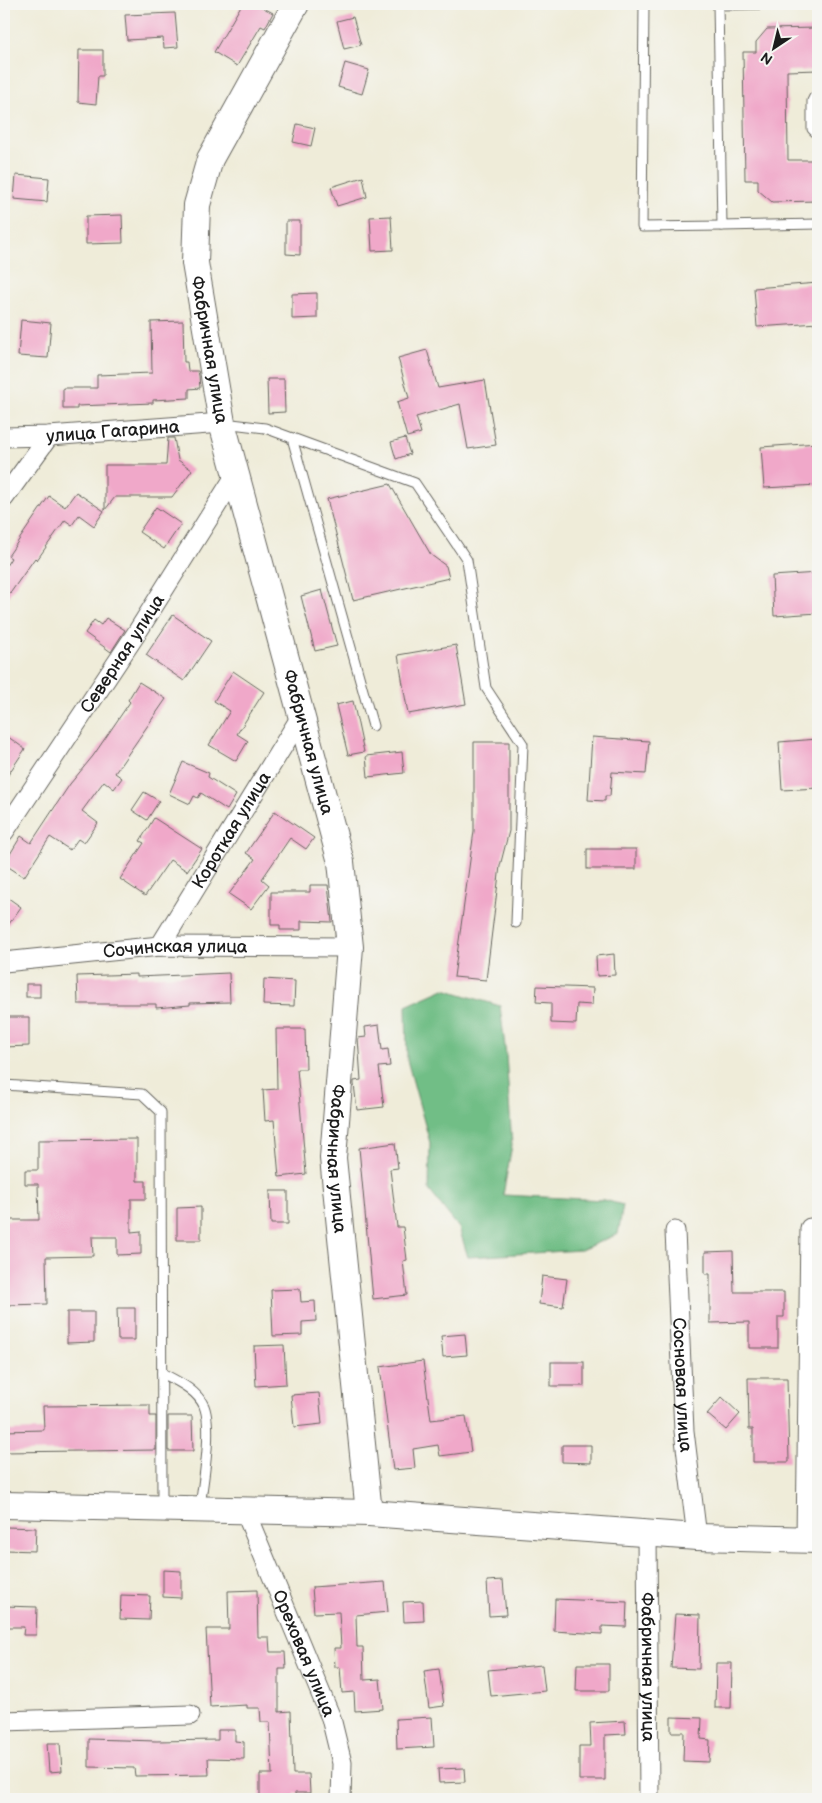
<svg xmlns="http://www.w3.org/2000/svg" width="822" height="1803" font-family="'Balsamiq Sans',sans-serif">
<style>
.forest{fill:#71be86;stroke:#466d51}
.building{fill:#f0a8c9}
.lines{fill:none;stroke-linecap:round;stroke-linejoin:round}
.lane-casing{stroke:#66655e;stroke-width:11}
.street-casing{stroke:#66655e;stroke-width:21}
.secondary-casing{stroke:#66655e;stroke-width:28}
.lane{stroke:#fff;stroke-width:9}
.street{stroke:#fff;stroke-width:19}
.secondary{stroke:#fff;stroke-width:26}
.labels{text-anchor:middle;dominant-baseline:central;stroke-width:4.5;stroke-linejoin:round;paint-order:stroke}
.street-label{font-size:18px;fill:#1c1c1c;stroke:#f6f6f2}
</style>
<rect width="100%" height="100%" fill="#f6f6f2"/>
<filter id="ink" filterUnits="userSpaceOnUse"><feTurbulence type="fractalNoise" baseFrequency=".02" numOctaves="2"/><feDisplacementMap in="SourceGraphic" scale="10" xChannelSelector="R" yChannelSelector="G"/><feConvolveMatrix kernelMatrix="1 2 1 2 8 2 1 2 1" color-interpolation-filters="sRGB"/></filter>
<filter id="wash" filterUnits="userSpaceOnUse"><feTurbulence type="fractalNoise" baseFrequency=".0096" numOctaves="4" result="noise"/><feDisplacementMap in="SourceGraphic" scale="20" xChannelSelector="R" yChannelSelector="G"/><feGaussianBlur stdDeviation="1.12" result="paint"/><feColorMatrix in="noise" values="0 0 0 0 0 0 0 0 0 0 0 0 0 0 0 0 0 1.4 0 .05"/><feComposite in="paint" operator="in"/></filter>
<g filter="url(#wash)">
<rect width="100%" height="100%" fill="#efecd9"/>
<polygon class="forest" points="444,989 500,1006 506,1055 512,1145 503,1195 604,1200 623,1205 618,1234 581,1250 468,1257 459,1228 429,1190 430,1143 407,1060 406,1006"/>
<g id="blocks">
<g class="building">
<polygon points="242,4 256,4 273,13 265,28 261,26 237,66 214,52"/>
<polygon points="175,13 178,47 164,48 163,38 127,40 125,15"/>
<polygon points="353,17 361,45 344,49 337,21"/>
<polygon points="818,28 818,70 787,71 788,160 818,160 818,201 772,202 758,190 758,180 745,180 743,52 756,52 756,42 767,29"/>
<polygon points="79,50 103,50 103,76 98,76 96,104 78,102"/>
<polygon points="345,63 369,70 362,94 338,87"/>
<polygon points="297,124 315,128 311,146 293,142"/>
<polygon points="16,175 49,178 47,202 14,199"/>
<polygon points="363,177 367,197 337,206 331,187"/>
<polygon points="122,215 123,243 86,244 86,216"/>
<polygon points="391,216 393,250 372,251 370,217"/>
<polygon points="286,221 300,221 300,255 286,254"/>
<polygon points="818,283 818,323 757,327 754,288"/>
<polygon points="317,293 317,318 292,319 292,294"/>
<polygon points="21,320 51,323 48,358 18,356"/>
<polygon points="183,321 184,362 187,362 188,371 198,371 199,376 200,388 189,389 189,398 153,400 153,403 77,406 77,409 63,409 63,388 97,388 97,375 152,373 151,322"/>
<polygon points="427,350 438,388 485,380 496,445 468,449 460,404 416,417 421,433 407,437 397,402 409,398 398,358"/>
<polygon points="267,379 284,379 285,412 268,413"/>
<polygon points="168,438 174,438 178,460 192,470 172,497 115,497 105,510 105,465 166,465"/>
<polygon points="405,438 410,454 396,459 391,442"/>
<polygon points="818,443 818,485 764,488 761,447"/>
<polygon points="390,484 431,555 446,566 449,578 353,600 327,499"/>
<polygon points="76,492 104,511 94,526 79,515 72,525 65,520 37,560 35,558 4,602 4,569 11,558 8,556 49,496 65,507"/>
<polygon points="156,507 181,524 164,549 139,532"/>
<polygon points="818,573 818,613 774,616 772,576"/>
<polygon points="322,590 337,646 315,651 301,596"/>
<polygon points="173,615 211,641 184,681 146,655"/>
<polygon points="106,618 125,630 111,652 85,633 94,620 101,625"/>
<polygon points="456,645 466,704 408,714 398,655"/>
<polygon points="233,671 264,692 237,734 248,741 236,761 209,745 230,711 214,701"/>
<polygon points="139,682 166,699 115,773 122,778 114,789 104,781 82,811 98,823 84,843 78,839 70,850 50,837 24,877 4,864 21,836 31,843 70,784 93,756 130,702 128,700"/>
<polygon points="353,701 364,752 348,755 336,705"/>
<polygon points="4,734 25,749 4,781"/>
<polygon points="592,737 649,741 646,774 612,772 610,796 605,796 605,801 588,800"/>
<polygon points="818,739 818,788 782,790 779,742"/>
<polygon points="474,742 509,742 509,831 500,866 486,980 454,977 474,831"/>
<polygon points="402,752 404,773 368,777 366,756"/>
<polygon points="183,762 209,773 208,777 236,795 227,810 201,793 198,798 194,796 190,804 169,794"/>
<polygon points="144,792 159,801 147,820 132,810"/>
<polygon points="275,811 314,838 306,849 290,838 262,879 269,885 251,909 229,894 255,859 246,853"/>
<polygon points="154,818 202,849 187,871 170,860 145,896 120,879 144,843 140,841"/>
<rect x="587" y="849" width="49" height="20"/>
<polygon points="310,885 328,885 332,922 301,921 301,930 280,930 280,925 271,925 271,892 310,892"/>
<polygon points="4,895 21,907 4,931"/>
<polygon points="614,954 615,975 597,976 596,956"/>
<polygon points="229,973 230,1002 190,1003 190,1005 156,1008 156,1004 78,1004 77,976 137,974 137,977"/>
<polygon points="264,979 295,981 294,1006 263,1005"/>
<rect x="26" y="984" width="14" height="13"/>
<polygon points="537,986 593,988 592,1005 577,1004 576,1024 551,1023 551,1003 536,1002"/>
<polygon points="4,1017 29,1017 29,1046 4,1047"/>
<polygon points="379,1025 382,1050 388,1049 390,1066 379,1067 384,1107 357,1110 354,1084 354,1081 361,1080 358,1038 366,1037 365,1027"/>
<polygon points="276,1029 305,1029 306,1069 297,1069 306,1174 279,1177 274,1120 265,1121 263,1090 277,1089"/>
<polygon points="137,1139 137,1181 146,1181 146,1199 131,1199 131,1232 141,1231 141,1254 117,1255 117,1237 92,1237 93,1256 46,1257 47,1304 4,1305 4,1220 39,1220 38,1184 25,1184 25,1170 38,1170 38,1140"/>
<polygon points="395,1143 398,1168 390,1169 397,1227 403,1227 407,1260 403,1261 407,1295 373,1299 359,1148"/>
<polygon points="270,1191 288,1191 288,1224 271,1224"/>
<polygon points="201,1207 201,1240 177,1240 177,1208"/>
<polygon points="733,1251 734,1292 784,1292 784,1317 778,1317 778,1348 749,1348 749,1322 710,1323 710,1274 705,1274 705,1252"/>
<polygon points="542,1276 567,1279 563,1307 539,1304"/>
<polygon points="300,1289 301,1302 315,1301 316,1321 302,1322 302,1335 273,1336 271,1290"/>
<polygon points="117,1308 135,1308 135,1340 118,1340"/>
<polygon points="67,1312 94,1312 94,1342 67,1343"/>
<polygon points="465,1334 467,1355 443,1357 441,1336"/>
<polygon points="284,1345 286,1384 256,1386 254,1346"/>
<polygon points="423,1361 431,1420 466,1416 471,1452 440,1456 438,1445 413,1449 415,1468 393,1470 380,1367"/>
<rect x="551" y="1362" width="33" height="24"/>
<polygon points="748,1378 787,1378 789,1462 753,1462 753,1429 749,1429"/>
<polygon points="319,1393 322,1424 294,1427 291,1395"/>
<polygon points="722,1397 740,1414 726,1430 707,1414"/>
<polygon points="150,1405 150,1416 156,1416 156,1450 4,1452 4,1431 44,1430 43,1406"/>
<polygon points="168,1416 192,1416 193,1451 168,1451"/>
<polygon points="562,1445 591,1445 591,1463 562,1462"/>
<polygon points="6,1527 36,1528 35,1551 6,1550"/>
<polygon points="163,1570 181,1571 181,1598 163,1597"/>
<polygon points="503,1580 506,1615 489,1616 487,1581"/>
<polygon points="385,1582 388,1612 356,1615 357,1647 363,1647 364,1680 380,1679 383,1709 355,1711 354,1692 342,1693 340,1667 335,1667 334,1648 341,1648 339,1612 314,1613 312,1587"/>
<polygon points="257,1590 258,1637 269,1637 270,1652 285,1652 286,1669 279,1669 279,1712 291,1711 293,1774 309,1774 310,1793 295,1793 295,1799 260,1799 260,1774 272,1774 270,1722 261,1722 260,1708 247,1708 247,1705 210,1707 206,1629 229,1629 228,1591"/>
<polygon points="121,1595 150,1596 149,1620 120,1619"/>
<polygon points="555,1599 627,1602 626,1627 602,1626 602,1634 554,1631"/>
<polygon points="423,1601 424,1621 404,1622 403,1602"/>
<polygon points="4,1606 37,1607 36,1635 23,1635 24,1627 4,1627"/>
<polygon points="675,1614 700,1615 699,1669 671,1668"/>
<polygon points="716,1663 732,1663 731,1708 715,1708"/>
<polygon points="577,1664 609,1664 609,1691 576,1691"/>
<polygon points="542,1665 545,1691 491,1696 488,1670"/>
<polygon points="439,1669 444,1706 429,1708 424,1671"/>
<polygon points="432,1717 434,1747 397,1749 396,1719"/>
<polygon points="671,1717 702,1718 701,1739 710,1740 709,1762 683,1761 684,1732 671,1732"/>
<polygon points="625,1721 626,1734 605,1735 605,1780 579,1780 579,1746 591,1746 590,1723"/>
<polygon points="218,1730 235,1730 235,1741 244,1742 244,1759 208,1758 209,1775 135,1776 134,1768 89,1767 89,1739 156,1741 218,1740"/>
<polygon points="47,1743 60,1743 62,1771 49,1772"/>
<polygon points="464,1768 465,1782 439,1783 438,1769"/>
</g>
</g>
</g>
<g filter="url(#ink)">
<use href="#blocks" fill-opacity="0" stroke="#66655e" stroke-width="1"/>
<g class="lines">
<defs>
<g id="lane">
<polyline points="644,4 642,227 722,226"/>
<polyline points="718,4 722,226 818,224"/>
<polyline points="718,5 793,4"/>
<polyline points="818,96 814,97 812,101 812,129 818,135"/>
<polyline points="224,423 265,428 415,483 467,560 486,688 523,744 516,923"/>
<polyline points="292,438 373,726"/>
<polyline points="4,1085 142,1094 161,1112 162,1506"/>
<path d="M162,1373C177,1381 197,1390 204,1406C213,1429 203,1482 200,1507"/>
</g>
<g id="street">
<path id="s1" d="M4,437L49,436L222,423"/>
<polyline points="4,498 49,436"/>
<path id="s2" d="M4,832L136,634L237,473"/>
<path id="s3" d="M160,946L302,715"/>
<path id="s4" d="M4,962L160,946L350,947"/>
<path id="s5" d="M675,1231L684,1431L697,1537"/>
<path id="s6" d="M245,1511L331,1718L342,1763L341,1799"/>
<path id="s7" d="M647,1533L649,1799"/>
<polyline points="806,1539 810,1228"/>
<polyline points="4,1721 190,1715"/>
</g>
<g id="secondary">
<path id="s8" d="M296,4L210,159L197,205L195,263L222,423L341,862L350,947L333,1158L369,1513"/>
<polyline points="4,1505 369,1513 697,1537 818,1540"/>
</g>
</defs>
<use href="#lane" class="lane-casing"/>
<use href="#street" class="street-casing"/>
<use href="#secondary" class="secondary-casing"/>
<use href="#lane" class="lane"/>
<use href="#street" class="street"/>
<use href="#secondary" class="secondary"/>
</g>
</g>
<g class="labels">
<g class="street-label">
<text stroke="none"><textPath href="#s8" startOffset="371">Фабричная улица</textPath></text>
<text stroke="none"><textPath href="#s1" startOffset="109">улица Гагарина</textPath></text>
<text stroke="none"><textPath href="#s2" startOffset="214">Северная улица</textPath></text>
<text stroke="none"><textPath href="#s8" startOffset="776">Фабричная улица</textPath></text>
<text stroke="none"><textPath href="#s3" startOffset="136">Короткая улица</textPath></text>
<text stroke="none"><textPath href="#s4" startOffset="172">Сочинская улица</textPath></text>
<text stroke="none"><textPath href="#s8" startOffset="1198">Фабричная улица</textPath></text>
<text stroke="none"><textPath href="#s5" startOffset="154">Сосновая улица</textPath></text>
<text stroke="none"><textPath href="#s6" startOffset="154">Ореховая улица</textPath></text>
<text stroke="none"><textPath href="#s7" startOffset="134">Фабричная улица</textPath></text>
</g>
</g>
<rect width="822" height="1803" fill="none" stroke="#f6f6f2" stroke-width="20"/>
<g transform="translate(774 48) rotate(215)" stroke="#f6f6f2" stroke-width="4" paint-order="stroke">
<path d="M0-4L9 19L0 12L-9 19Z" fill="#1c1c1c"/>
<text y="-8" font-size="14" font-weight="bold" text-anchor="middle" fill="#1c1c1c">N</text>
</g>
</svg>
